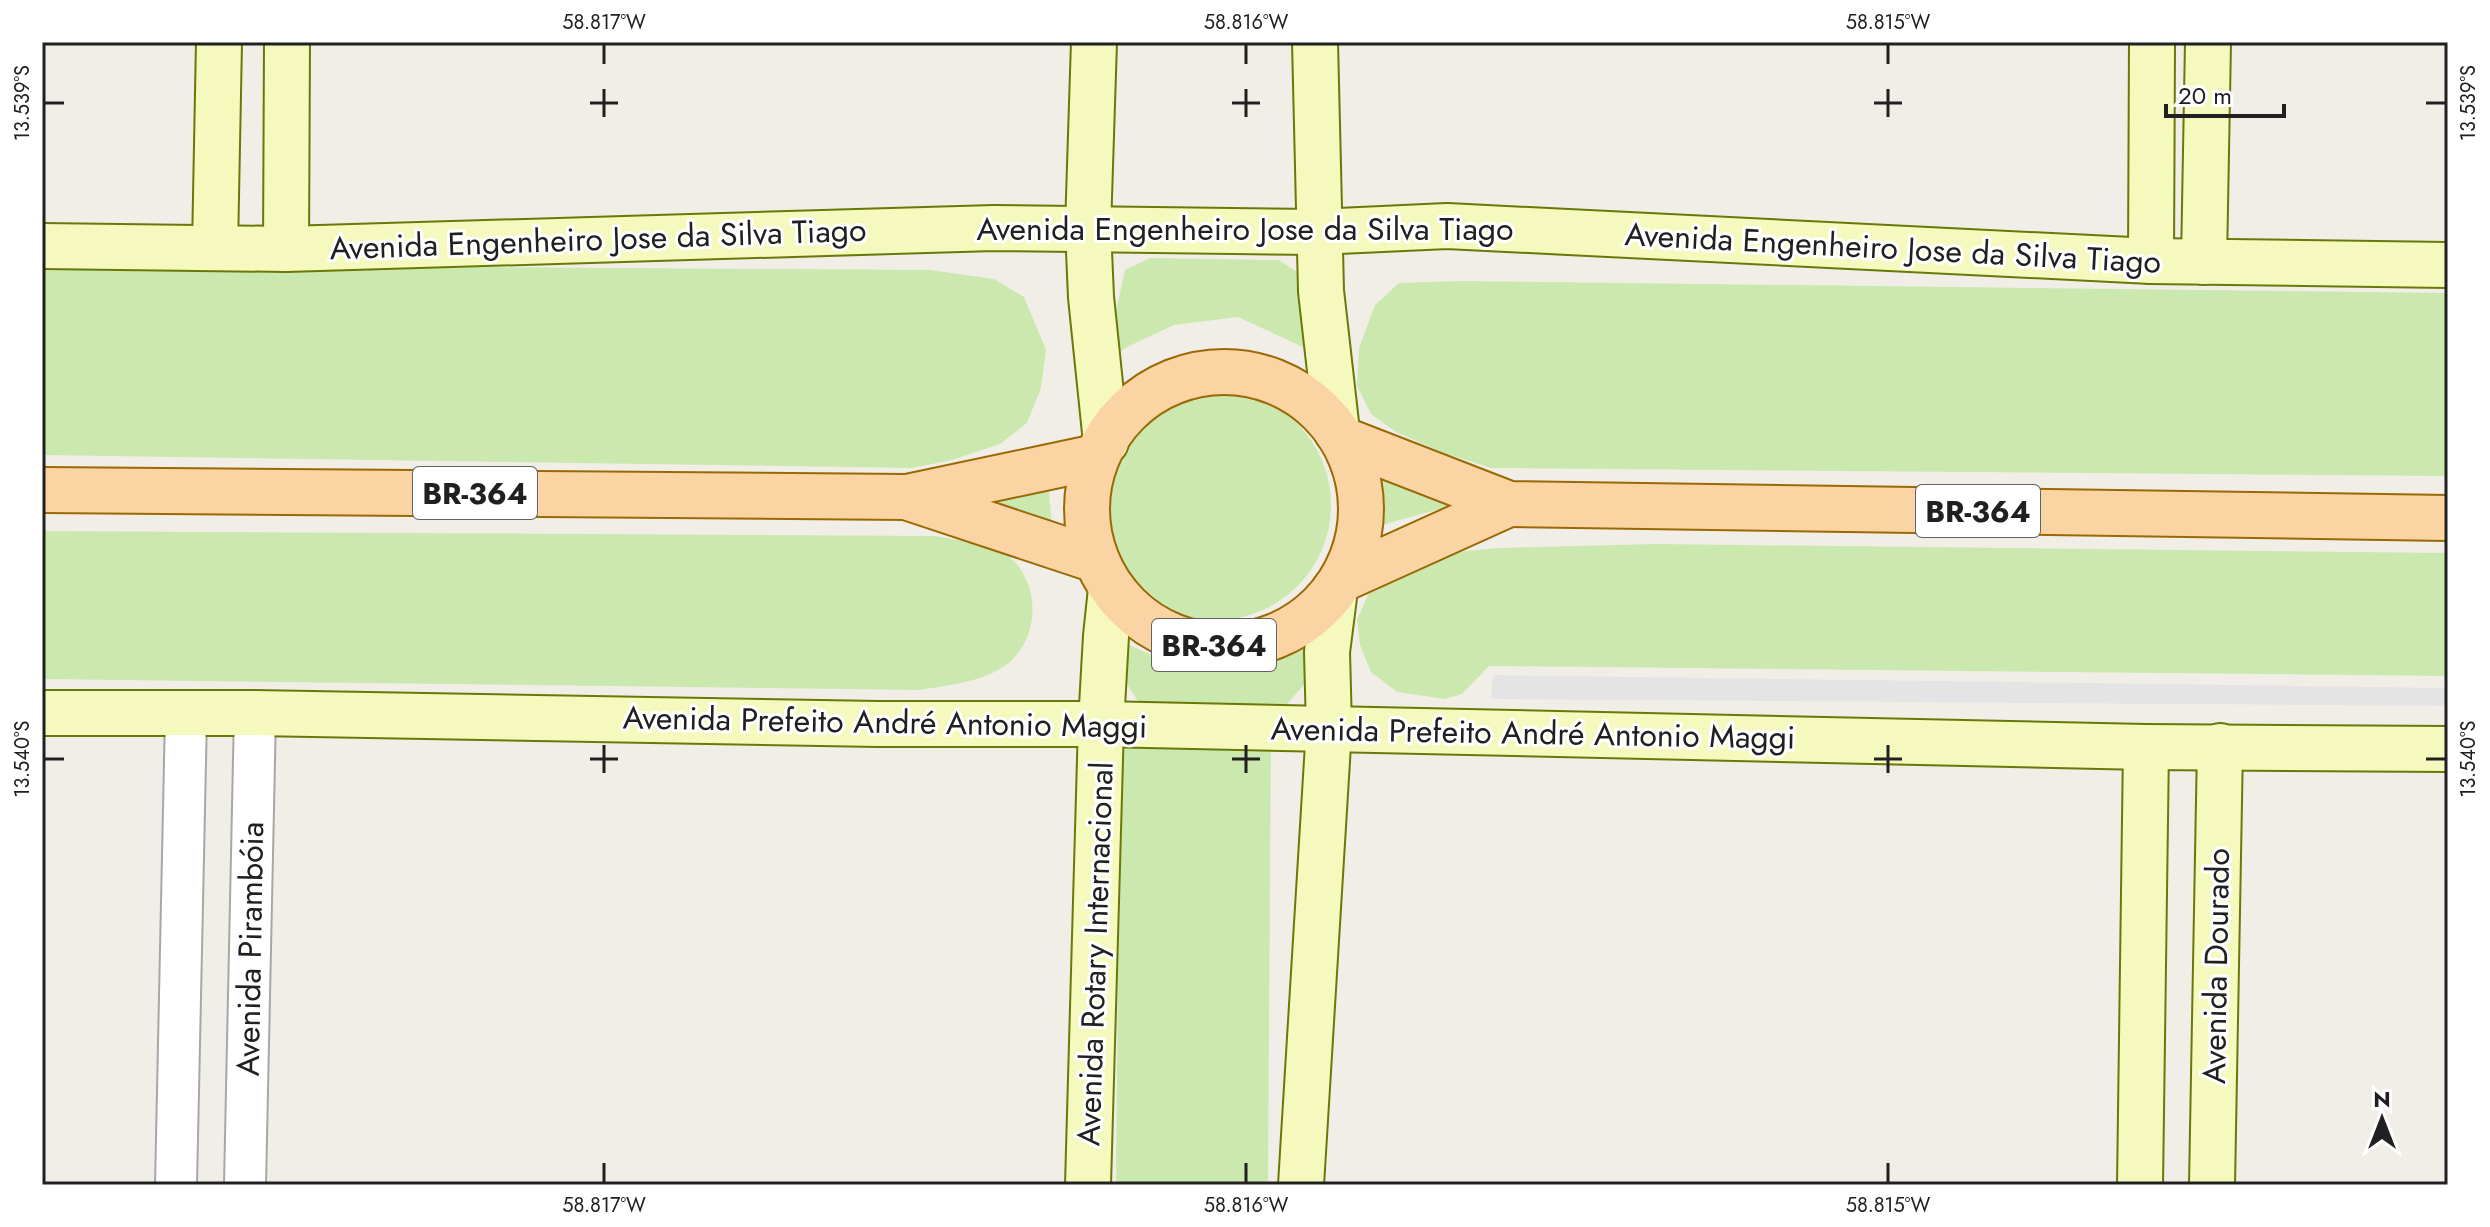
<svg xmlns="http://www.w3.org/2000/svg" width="2490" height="1227" font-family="Jost,sans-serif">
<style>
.grass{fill:#cbe9af}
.parking{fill:#e4e4e4}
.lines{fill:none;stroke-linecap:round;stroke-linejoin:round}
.street-casing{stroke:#a7a7a7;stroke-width:44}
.secondary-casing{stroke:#6a7807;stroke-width:48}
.primary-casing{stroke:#9a6903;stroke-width:48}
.street{stroke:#fff;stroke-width:40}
.secondary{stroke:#f5f9bd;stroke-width:44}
.primary{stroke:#fad5a3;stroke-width:44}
.ticks{fill:none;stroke:#202020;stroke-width:3}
.labels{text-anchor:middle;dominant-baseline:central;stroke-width:6;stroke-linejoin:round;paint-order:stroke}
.shield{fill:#fff;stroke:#636363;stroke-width:2}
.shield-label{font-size:30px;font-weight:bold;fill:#202020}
.street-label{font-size:32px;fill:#202020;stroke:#fff}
.neatline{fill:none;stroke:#202020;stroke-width:3}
.ticks-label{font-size:20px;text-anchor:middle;fill:#202020}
</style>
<rect width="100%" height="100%" fill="#f1eee7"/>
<g class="grass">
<polygon points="1150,258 1279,260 1305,277 1307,349 1238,317 1174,325 1129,346 1105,361 1125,270"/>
<polygon points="42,264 930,270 994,279 1024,297 1046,350 1041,388 1027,423 1000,444 952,460 912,468 42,455"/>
<polygon points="1461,281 2448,293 2448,476 1491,468 1444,453 1396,432 1371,414 1357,386 1359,348 1375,305 1399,283"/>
<circle cx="1216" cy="505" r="115"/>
<polygon points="1375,471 1454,505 1378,526"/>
<polygon points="1047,473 1053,534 957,503"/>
<path d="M42,531L935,536C956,540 1001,546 1016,563C1042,594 1037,645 1003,667C978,683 948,685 920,690L42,679Z"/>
<polygon points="1658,544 2448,553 2448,676 1489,666 1462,694 1445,699 1397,692 1371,672 1360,645 1357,620 1371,588 1422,560 1458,552 1497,548"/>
<path d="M1112,636C1155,658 1194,677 1244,668C1265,664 1298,645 1319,636L1316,671L1287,704L1203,716L1139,703L1115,665Z"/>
<polygon points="1271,730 1268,1185 1116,1185 1120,732"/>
</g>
<polygon class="parking" points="1493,675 2448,688 2448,706 1491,699"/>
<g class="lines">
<defs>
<g id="street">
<polyline points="176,1185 186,715"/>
<polyline points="245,1185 255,713"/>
</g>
<g id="secondary">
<polyline points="1094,42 1088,228 1091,297 1106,442"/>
<polyline points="1315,42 1321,291 1337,432"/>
<polyline points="42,246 286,249 994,228 1317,232 1447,226 2151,261 2448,265"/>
<polyline points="215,248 219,42"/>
<polyline points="286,249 287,42"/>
<polyline points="2151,261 2152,42"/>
<polyline points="2204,262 2208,42"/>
<polyline points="42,713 255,713 878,724 1101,724 2146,747 2448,749"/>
<polyline points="1088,1185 1101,724 1106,636 1111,589"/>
<polyline points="1301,1185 1329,728 1327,652 1335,589"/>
<polyline points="2140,1185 2146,747"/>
<polyline points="2212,1185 2220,746"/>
</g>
<g id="primary">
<circle cx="1224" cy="509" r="137"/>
<polyline points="1344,440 1509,504 2448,518"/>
<polyline points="42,490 907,497 1096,457"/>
<polyline points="909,498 1096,560"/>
<polyline points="1343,579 1509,504"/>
</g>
</defs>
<use href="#street" class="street-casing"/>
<use href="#secondary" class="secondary-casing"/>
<use href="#primary" class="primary-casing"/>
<use href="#street" class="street"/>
<use href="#secondary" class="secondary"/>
<use href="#primary" class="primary"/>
</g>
<path class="ticks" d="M604,44V64M1246,44V64M1888,44V64M604,89V117M1246,89V117M1888,89V117M44,103H64M590,103H618M1232,103H1260M1874,103H1902M2426,103H2446M604,745V773M1246,745V773M1888,745V773M44,759H64M590,759H618M1232,759H1260M1874,759H1902M2426,759H2446M604,1163V1183M1246,1163V1183M1888,1163V1183"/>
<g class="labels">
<g class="shield">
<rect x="413" y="467" width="124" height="52" rx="6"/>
<rect x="1916" y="485" width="124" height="52" rx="6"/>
<rect x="1152" y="619" width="124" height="52" rx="6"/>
</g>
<g class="shield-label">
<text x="475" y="493">BR-364</text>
<text x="1978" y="511">BR-364</text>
<text x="1214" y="645">BR-364</text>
</g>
<g class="street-label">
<text x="1245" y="229">Avenida Engenheiro Jose da Silva Tiago</text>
<text transform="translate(598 239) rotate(-2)">Avenida Engenheiro Jose da Silva Tiago</text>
<text transform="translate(1893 248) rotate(3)">Avenida Engenheiro Jose da Silva Tiago</text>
<text transform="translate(885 722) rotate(1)">Avenida Prefeito André Antonio Maggi</text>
<text transform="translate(1533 733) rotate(1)">Avenida Prefeito André Antonio Maggi</text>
<text transform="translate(250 949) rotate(-89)">Avenida Pirambóia</text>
<text transform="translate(1095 954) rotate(-88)">Avenida Rotary Internacional</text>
<text transform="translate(2216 966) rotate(-89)">Avenida Dourado</text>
</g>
</g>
<rect width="2490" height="1227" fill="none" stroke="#ffffff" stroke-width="88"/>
<g transform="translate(2382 1119)" stroke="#ffffff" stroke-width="6" paint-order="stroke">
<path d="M0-6L14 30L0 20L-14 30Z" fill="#202020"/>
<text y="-12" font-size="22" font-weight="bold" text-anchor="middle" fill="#202020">N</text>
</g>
<path d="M2166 104v12h118v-12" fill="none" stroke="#202020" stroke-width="4"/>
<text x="2178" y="104" font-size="24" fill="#202020" stroke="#ffffff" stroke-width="6" paint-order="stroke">20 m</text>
<rect x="44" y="44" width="2402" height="1139" class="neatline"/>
<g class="ticks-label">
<text x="604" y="29">58.817°W</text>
<text x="1246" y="29">58.816°W</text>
<text x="1888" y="29">58.815°W</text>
<text transform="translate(22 103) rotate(-90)" y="7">13.539°S</text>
<text transform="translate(2468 103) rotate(-90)" y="7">13.539°S</text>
<text transform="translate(22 759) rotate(-90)" y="7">13.540°S</text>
<text transform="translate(2468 759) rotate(-90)" y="7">13.540°S</text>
<text x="604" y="1212">58.817°W</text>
<text x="1246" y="1212">58.816°W</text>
<text x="1888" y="1212">58.815°W</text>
</g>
</svg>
